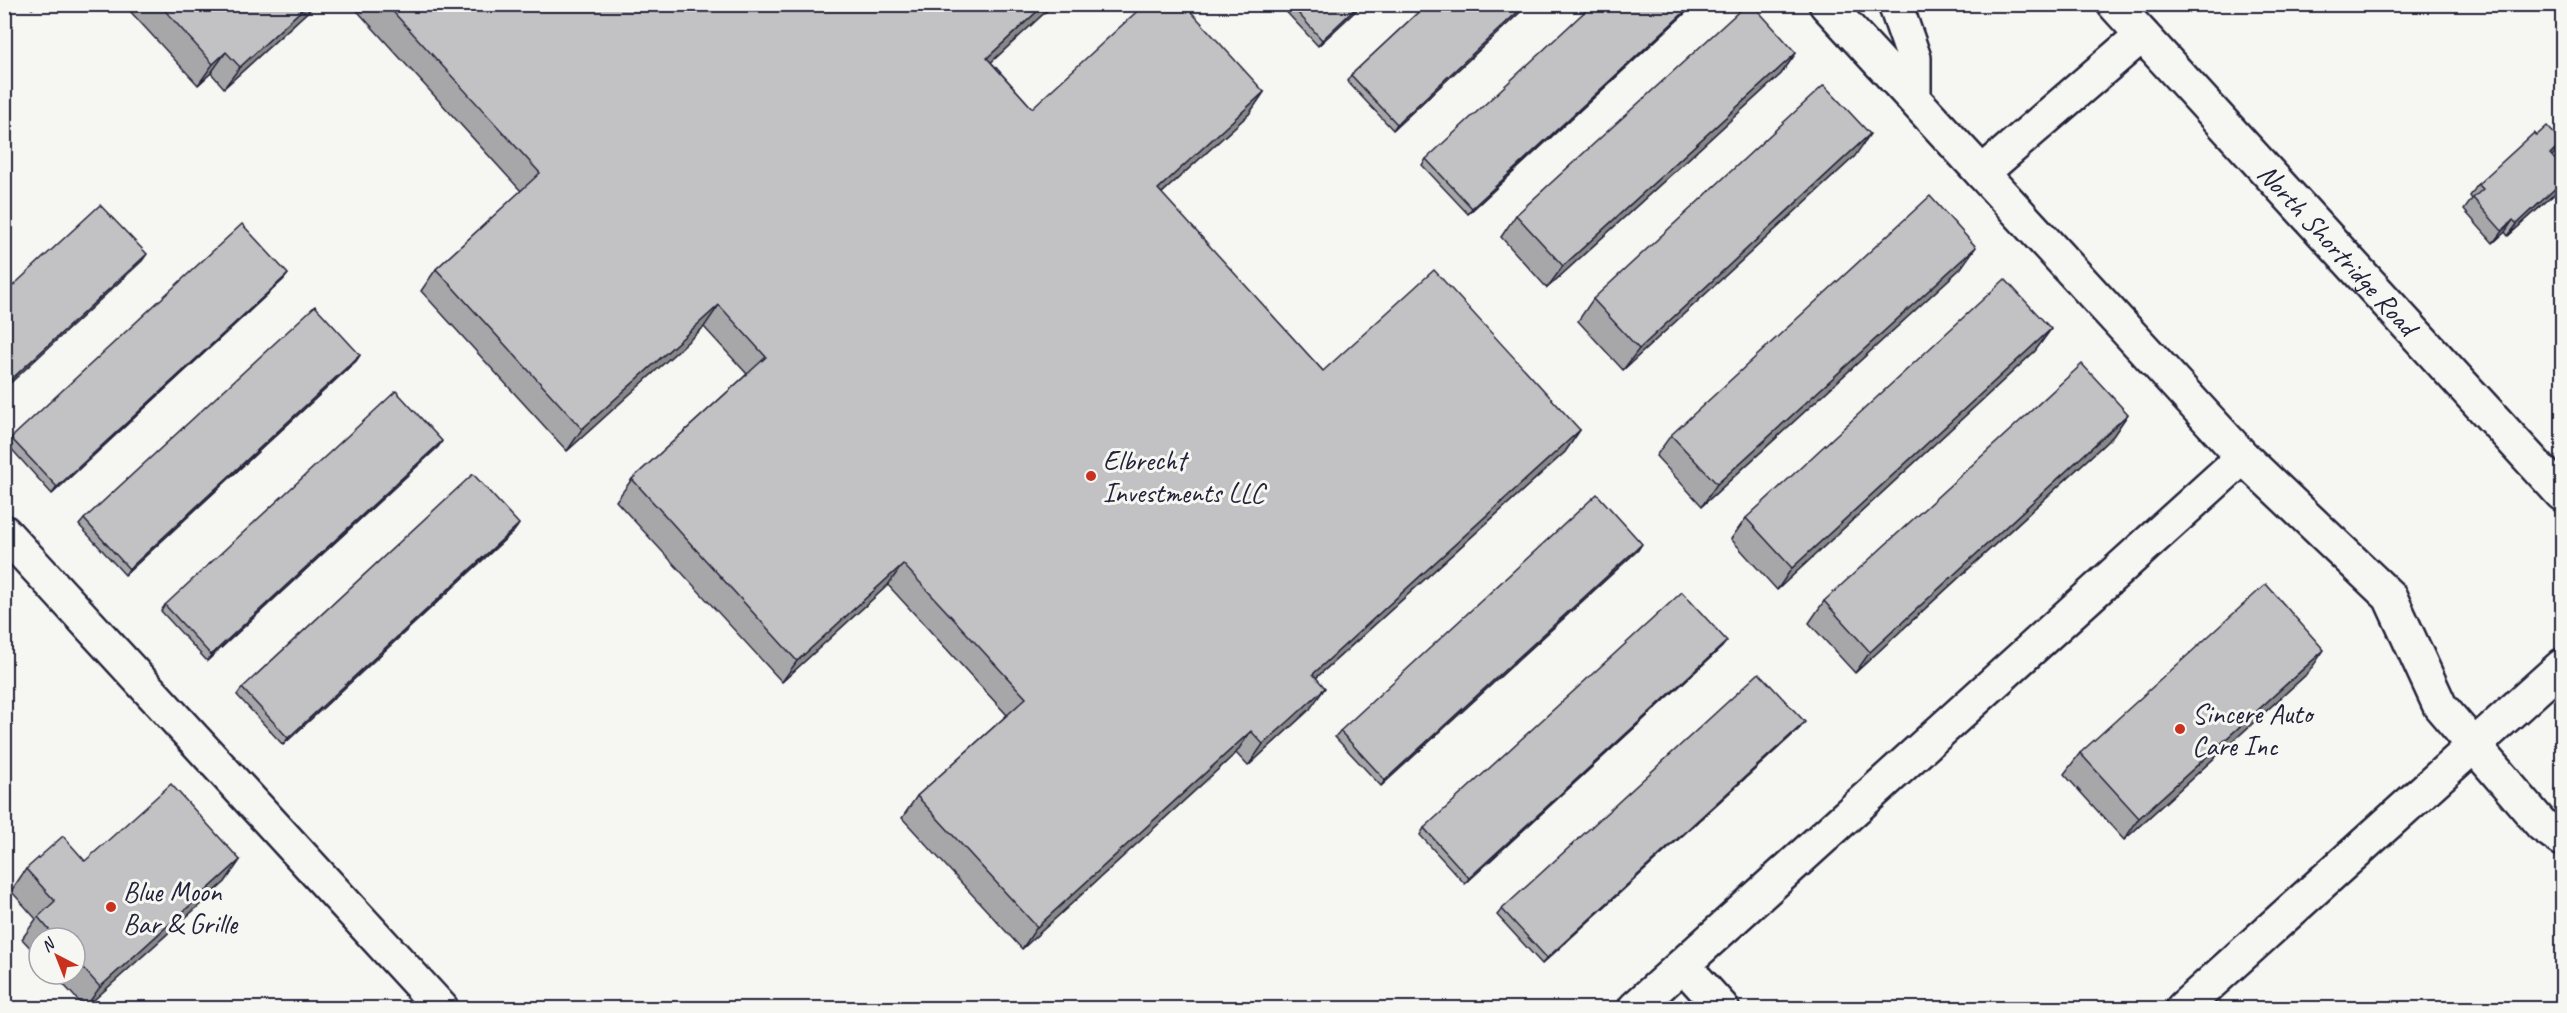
<svg xmlns="http://www.w3.org/2000/svg" width="2567" height="1013" font-family="Caveat,sans-serif">
<style>
.lines{fill:none;stroke-linecap:round;stroke-linejoin:round}
.minor-casing{stroke:#22223b;stroke-width:38}
.minor{stroke:#f6f6f2;stroke-width:33}
.wall{fill:#a7a7a9;stroke:#22223b;stroke-width:1.5}
.shaded-wall{fill:#888889;stroke:#22223b;stroke-width:1.5}
.building{fill:#c2c2c4;stroke:#22223b;stroke-width:1.5}
.poi-dot{fill:#c8321e;stroke:#f6f6f2;stroke-width:2}
.labels{text-anchor:middle;dominant-baseline:central;stroke-width:6;stroke-linejoin:round;paint-order:stroke}
.street-label{font-size:28px;fill:#22223b;stroke:#f6f6f2}
.poi-label{font-size:28px;fill:#22223b;stroke:#f6f6f2;text-anchor:start}
</style>
<rect width="100%" height="100%" fill="#f6f6f2"/>
<filter id="ink" filterUnits="userSpaceOnUse"><feTurbulence type="fractalNoise" baseFrequency=".0167" numOctaves="2"/><feDisplacementMap in="SourceGraphic" scale="12" xChannelSelector="R" yChannelSelector="G"/><feConvolveMatrix kernelMatrix="1 2 1 2 8 2 1 2 1" color-interpolation-filters="sRGB"/></filter>
<g filter="url(#ink)">
<g class="lines">
<defs>
<g id="minor">
<polyline points="1826,4 1982,173"/>
<polyline points="1895,4 1914,58 1914,99"/>
<path id="s1" d="M2114,4L2562,494"/>
<polyline points="2142,35 1982,173 2243,457 2390,597 2440,706 2542,825 2562,839"/>
<polyline points="4,532 441,1008"/>
<polyline points="1683,965 1722,1008"/>
<polyline points="1635,1008 2243,457"/>
<polyline points="2183,1008 2562,666"/>
</g>
</defs>
<use href="#minor" class="minor-casing"/>
<use href="#minor" class="minor"/>
</g>
<g class="wall">
<polygon points="28,4 38,4 32,9"/>
<polygon points="132,4 316,4 224,88 211,73 198,85 128,9"/>
<polygon points="351,4 1054,4 991,62 1032,108 1264,92 1249,114 1161,194 1323,371 1580,430 1565,452 1316,678 1310,709 1248,766 1236,753 1022,949 902,818 917,796 1007,715 888,585 782,682 616,501 632,479 747,374 704,327 567,451 421,291 436,269 521,191"/>
<polygon points="1279,4 1363,4 1318,46"/>
<polygon points="1427,4 1529,4 1393,130 1347,81 1351,75"/>
<polygon points="1695,4 1468,214 1422,165 1426,159"/>
<polygon points="1796,53 1781,74 1547,288 1501,237 1516,215"/>
<polygon points="2554,154 2552,156 2561,188 2508,236 2505,232 2493,243 2464,210 2472,199 2470,196 2478,184"/>
<polygon points="1855,156 1623,370 1578,321 1593,299"/>
<polygon points="1961,268 1702,506 1656,456 1671,435"/>
<polygon points="288,274 283,280 52,494 7,444 11,438"/>
<polygon points="2051,329 2035,351 1777,590 1731,539 1746,518"/>
<polygon points="360,355 356,361 125,575 79,525 84,519"/>
<polygon points="2128,414 2113,436 1855,673 1809,623 1824,601"/>
<polygon points="442,441 438,447 207,661 161,611 165,605"/>
<polygon points="519,524 514,531 283,745 237,695 242,688"/>
<polygon points="1638,550 1381,786 1335,737 1340,731"/>
<polygon points="1722,647 1465,884 1420,835 1424,828"/>
<polygon points="2309,672 2124,840 2064,774 2080,753"/>
<polygon points="1800,728 1542,964 1497,915 1502,909"/>
<polygon points="240,860 225,882 85,1008 54,974 75,974 75,938 39,938 39,957 22,939 36,919 11,891 26,869 85,861"/>
</g>
<g class="shaded-wall">
<polygon points="308,4 316,4 224,88 240,67"/>
<polygon points="1045,4 1054,4 972,80 987,58"/>
<polygon points="1360,4 1363,4 1318,46 1322,40"/>
<polygon points="1526,4 1529,4 1393,130 1397,124"/>
<polygon points="1693,4 1695,4 1468,214 1472,208"/>
<polygon points="226,52 211,73 198,85 213,64"/>
<polygon points="1796,53 1781,74 1547,288 1563,266"/>
<polygon points="1264,92 1249,114 1142,211 1158,189"/>
<polygon points="1870,134 1855,156 1623,370 1639,349"/>
<polygon points="2562,143 2554,154 2542,166 2550,154"/>
<polygon points="2562,182 2562,185 2561,188 2508,236 2517,224"/>
<polygon points="2513,220 2505,232 2493,243 2502,231"/>
<polygon points="1976,247 1961,268 1702,506 1717,484"/>
<polygon points="147,254 142,261 4,389 4,386"/>
<polygon points="288,274 283,280 52,494 57,487"/>
<polygon points="719,305 704,327 567,451 582,429"/>
<polygon points="2051,329 2035,351 1777,590 1792,568"/>
<polygon points="360,355 356,361 125,575 129,569"/>
<polygon points="2128,414 2113,436 1855,673 1870,652"/>
<polygon points="1580,430 1565,452 1297,695 1313,674"/>
<polygon points="442,441 438,447 207,661 211,655"/>
<polygon points="519,524 514,531 283,745 288,738"/>
<polygon points="1642,544 1638,550 1381,786 1385,780"/>
<polygon points="903,564 888,585 782,682 797,661"/>
<polygon points="1727,641 1722,647 1465,884 1469,878"/>
<polygon points="2324,650 2309,672 2124,840 2139,818"/>
<polygon points="1325,688 1310,709 1248,766 1263,744"/>
<polygon points="1805,722 1800,728 1542,964 1547,958"/>
<polygon points="1251,731 1236,753 1022,949 1037,927"/>
<polygon points="240,860 225,882 85,1008 100,987"/>
</g>
<g class="building">
<polygon points="159,4 308,4 240,67 226,52 213,64"/>
<polygon points="386,4 1045,4 987,58 1032,108 1145,4 1184,4 1264,92 1158,189 1323,371 1434,270 1580,430 1313,674 1325,688 1289,721 1263,744 1251,731 1037,927 917,796 1026,698 903,564 797,661 632,479 766,357 719,305 582,429 436,269 540,173"/>
<polygon points="1290,4 1360,4 1322,40"/>
<polygon points="1427,4 1526,4 1397,124 1351,75"/>
<polygon points="1593,4 1693,4 1472,208 1426,159"/>
<polygon points="1747,4 1752,4 1796,53 1563,266 1516,215"/>
<polygon points="1824,85 1870,134 1639,349 1593,299"/>
<polygon points="2547,126 2562,142 2550,154 2562,167 2562,182 2517,224 2513,220 2502,231 2473,198 2483,189 2478,184 2534,133 2536,136"/>
<polygon points="1930,196 1976,247 1717,484 1671,435"/>
<polygon points="100,205 147,254 4,386 4,294"/>
<polygon points="242,224 288,274 57,487 11,438"/>
<polygon points="2005,279 2051,329 1792,568 1746,518"/>
<polygon points="315,306 360,355 129,569 84,519"/>
<polygon points="2082,364 2128,414 1870,652 1824,601"/>
<polygon points="396,391 442,441 211,655 165,605"/>
<polygon points="473,474 519,524 288,738 242,688"/>
<polygon points="1597,494 1642,544 1385,780 1340,731"/>
<polygon points="2266,584 2324,650 2139,818 2080,753"/>
<polygon points="1682,592 1727,641 1469,878 1424,828"/>
<polygon points="1759,673 1805,722 1547,958 1502,909"/>
<polygon points="171,784 240,860 100,987 75,959 75,938 56,938 38,917 55,901 26,869 63,836 85,861"/>
</g>
</g>
<g class="poi-dot">
<circle cx="1091" cy="476" r="6"/>
<circle cx="2180" cy="729" r="6"/>
<circle cx="111" cy="907" r="6"/>
</g>
<g class="labels">
<g class="street-label">
<text stroke="none"><textPath href="#s1" startOffset="332">North Shortridge Road</textPath></text>
</g>
<g class="poi-label">
<text x="1103" y="460">Elbrecht<tspan x="1103" dy="32">Investments LLC</tspan></text>
<text x="2192" y="713">Sincere Auto<tspan x="2192" dy="32">Care Inc</tspan></text>
<text x="123" y="891">Blue Moon<tspan x="123" dy="32">Bar &amp; Grille</tspan></text>
</g>
</g>
<rect width="2567" height="1013" fill="none" stroke="#f6f6f2" stroke-width="24"/>
<rect x="12" y="12" width="2543" height="989" fill="none" stroke="#22223b" stroke-width="2" filter="url(#ink)"/>
<g transform="translate(57 956) rotate(318)"><circle r="28" fill="#f6f6f2" stroke="#a1a1a9" stroke-width="1.5"/>
<path d="M0-4.5L10 22L0 15L-10 22Z" fill="#c8321e"/>
<text y="-9" font-size="16" font-weight="bold" text-anchor="middle" fill="#22223b">N</text>
</g>
</svg>
